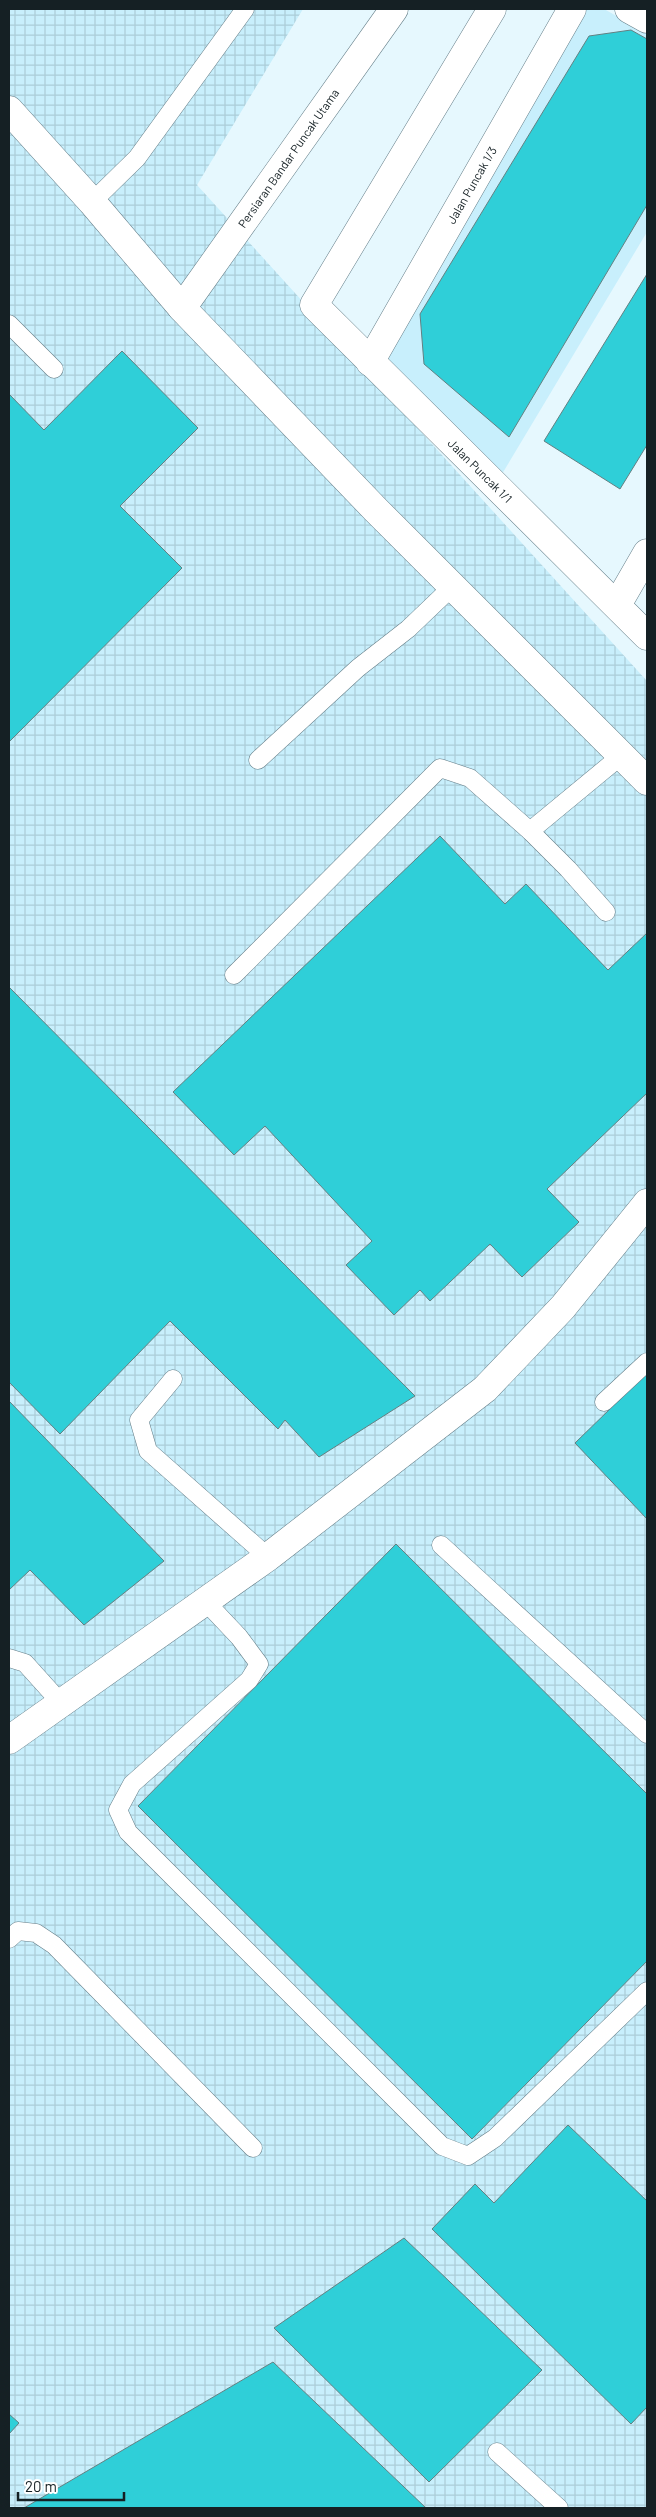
<svg xmlns="http://www.w3.org/2000/svg" width="656" height="2517" font-family="Barlow,sans-serif">
<style>
.built{fill:#c8effc}
.industrial{fill:url(#industrial-grid)}
.building{fill:#2fcfd8;stroke:#638082}
.lines{fill:none;stroke-linecap:round;stroke-linejoin:round}
.service-casing{stroke:#657f89;stroke-width:19}
.minor-casing{stroke:#657f89;stroke-width:29}
.tertiary-casing{stroke:#657f89;stroke-width:29}
.service{stroke:#fff;stroke-width:18}
.minor{stroke:#fff;stroke-width:28}
.tertiary{stroke:#fff;stroke-width:28}
.labels{text-anchor:middle;dominant-baseline:central;stroke-width:4.5;stroke-linejoin:round;paint-order:stroke}
.street-label{font-size:12px;fill:#152024;stroke:#fff}
</style>
<defs>
<pattern id="industrial-grid" width="8" height="8" patternUnits="userSpaceOnUse" patternTransform="scale(1.25)"><rect width="8" height="8" fill="#c8effc"/><path d="M0 4h8M4 0v8" fill="none" stroke="#abcdd8"/></pattern>
</defs>
<rect width="100%" height="100%" fill="#e6f8fe"/>
<polygon class="built" points="587,9 604,9 647,33 647,232 502,474 385,359"/>
<polygon class="industrial" points="9,9 303,9 197,185 647,681 647,2508 9,2508"/>
<g class="building">
<polygon points="631,30 647,39 647,205 509,437 424,364 420,314 589,36"/>
<polygon points="647,274 647,445 620,489 544,441"/>
<polygon points="122,351 198,428 120,506 182,568 9,742 9,394 44,430"/>
<polygon points="440,836 505,904 526,884 608,970 647,933 647,1093 547,1189 579,1222 522,1277 490,1244 430,1301 420,1290 394,1315 346,1265 372,1241 265,1126 234,1155 173,1092"/>
<polygon points="9,987 415,1396 319,1457 285,1420 278,1429 170,1321 60,1434 9,1382"/>
<polygon points="647,1373 647,1519 575,1443"/>
<polygon points="9,1401 164,1561 84,1625 30,1570 9,1590"/>
<polygon points="396,1544 647,1794 647,1961 472,2139 138,1806"/>
<polygon points="568,2125 647,2201 647,2407 631,2424 432,2229 475,2184 494,2203"/>
<polygon points="404,2238 542,2370 429,2482 274,2328"/>
<polygon points="273,2362 426,2508 24,2508"/>
<polygon points="9,2414 19,2423 9,2434"/>
</g>
<g class="lines">
<defs>
<g id="service">
<polyline points="92,202 137,158 245,9"/>
<polyline points="9,324 54,369"/>
<polyline points="258,760 358,668 408,629 453,586"/>
<polyline points="606,912 568,869 530,831 622,755"/>
<polyline points="234,975 440,768 470,778 530,831"/>
<polyline points="173,1379 139,1420 148,1451 268,1557"/>
<polyline points="604,1402 647,1362"/>
<polyline points="441,1545 647,1734"/>
<polyline points="205,1601 239,1637 259,1664 249,1680 132,1784 118,1810 128,1832 442,2146 468,2156 495,2138 647,1991"/>
<polyline points="9,1658 25,1663 61,1703"/>
<polyline points="9,1939 18,1931 36,1933 54,1945 253,2148"/>
<polyline points="497,2452 559,2508"/>
</g>
<g id="minor">
<path id="s1" d="M492,9L314,305L647,636"/>
<polyline points="629,9 647,19"/>
<polyline points="9,110 92,202 182,308"/>
<path id="s2" d="M370,362L572,9"/>
<polyline points="617,605 647,553"/>
</g>
<g id="tertiary">
<polyline points="394,9 182,308 375,509 647,781"/>
<polyline points="9,1740 268,1557 485,1389 563,1307 647,1203"/>
</g>
</defs>
<use href="#service" class="service-casing"/>
<use href="#minor" class="minor-casing"/>
<use href="#tertiary" class="tertiary-casing"/>
<use href="#service" class="service"/>
<use href="#minor" class="minor"/>
<use href="#tertiary" class="tertiary"/>
</g>
<g class="labels">
<g class="street-label">
<text transform="translate(288 158) rotate(-55)">Persiaran Bandar Puncak Utama</text>
<text stroke="none"><textPath href="#s2" startOffset="204">Jalan Puncak 1/3</textPath></text>
<text stroke="none"><textPath href="#s1" startOffset="580">Jalan Puncak 1/1</textPath></text>
</g>
</g>
<rect width="656" height="2517" fill="none" stroke="#152024" stroke-width="20"/>
<path d="M18 2492v8h106v-8" fill="none" stroke="#152024" stroke-width="2.5"/>
<text x="25" y="2492" font-size="15" fill="#152024" stroke="#ffffff" stroke-width="4" paint-order="stroke">20 m</text>
</svg>
